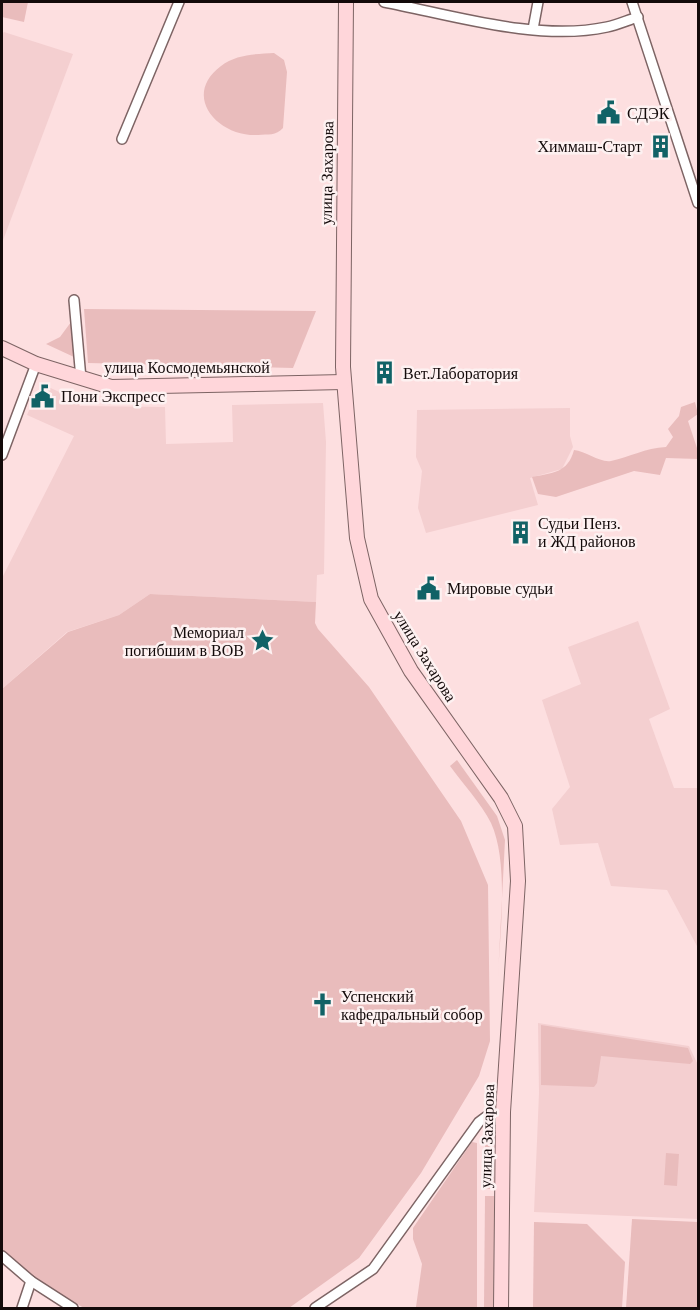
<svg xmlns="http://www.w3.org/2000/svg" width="700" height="1310" font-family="Georgia,serif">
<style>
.built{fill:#f4cfd0}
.green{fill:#e9bcbc}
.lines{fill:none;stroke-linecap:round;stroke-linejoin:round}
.street-casing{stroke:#7d6464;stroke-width:12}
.secondary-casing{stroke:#7d6464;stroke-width:16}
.street{stroke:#fff;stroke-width:9}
.secondary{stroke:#ffd6da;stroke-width:14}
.labels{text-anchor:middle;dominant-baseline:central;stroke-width:5;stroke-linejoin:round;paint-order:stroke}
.poi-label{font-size:16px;fill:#130a0a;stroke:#fdf1f1;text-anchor:start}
.street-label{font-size:16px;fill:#130a0a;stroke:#fdf1f1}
</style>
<rect width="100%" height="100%" fill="#fddfe0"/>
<g class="built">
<polygon points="4,32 73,54 2,243 2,34"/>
<polygon points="44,385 77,400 80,406 165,407 166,444 233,442 232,405 323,403 326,442 324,574 317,575 316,602 150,594 119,615 67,632 2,689 2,578 74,436 27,415 30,408 34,409"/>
<polygon points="570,408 570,436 573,447 562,469 530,478 538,505 426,533 418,508 422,471 416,457 417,410"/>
<polygon points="638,621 670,709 649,719 674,788 698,788 698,948 667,890 611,886 598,843 560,845 552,809 570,787 542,700 581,684 568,647"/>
<polygon points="538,1023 689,1046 698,1065 698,1219 534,1212 539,1093"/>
</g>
<g class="green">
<polygon points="2,2 28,2 24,22 2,17"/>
<path d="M274,53L284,60L287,72L283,128C276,136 268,134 258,135C218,137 181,96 221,66C236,54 257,54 274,53Z"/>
<polygon points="84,309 316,311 293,368 88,363"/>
<polygon points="71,322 74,357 46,344 60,337"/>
<path d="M695,402L698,414L688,421L698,451V459L666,458L660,475L634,471L556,497L538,494L532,477C552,473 568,473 574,450C586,451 600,463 611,461C630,457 645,448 666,447L673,437L668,429L679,416L681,407Z"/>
<polygon points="150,594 316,602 315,623 318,629 369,687 461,821 488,885 490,1041 479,1076 421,1173 359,1258 289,1308 84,1308 33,1278 2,1251 2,689 68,632 119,615"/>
<path d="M457,760L497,816L505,840L498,976C500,933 509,862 491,823C481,803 463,784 450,766Z"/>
<polygon points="541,1025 688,1048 693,1061 690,1064 601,1056 597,1083 594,1087 541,1085"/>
<polygon points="485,1140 493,1149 494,1189 485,1189"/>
<polygon points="472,1142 477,1143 477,1308 416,1307 422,1264 413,1239 413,1228"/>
<polygon points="666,1153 679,1154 677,1186 664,1185"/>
<polygon points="485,1196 494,1196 494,1308 484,1308"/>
<polygon points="632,1219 698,1222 698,1308 626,1308"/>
<polygon points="534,1222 587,1224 625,1262 622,1308 533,1308"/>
</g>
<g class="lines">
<defs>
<g id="street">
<path d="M384,2C452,15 538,42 607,27C617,25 628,20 638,17"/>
<polyline points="632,2 698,203"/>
<polyline points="533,29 538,2"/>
<polyline points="122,139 179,2"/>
<polyline points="74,300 81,379"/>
<polyline points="2,455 36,364"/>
<polyline points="2,1256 31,1281 73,1308"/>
<polyline points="22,1308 31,1281"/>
<polyline points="315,1308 373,1269 479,1122 487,1116 503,1112"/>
</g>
<g id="secondary">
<polyline points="346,2 343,367 357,538 371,599 411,671 501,798 515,826 518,881 503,1112 501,1308"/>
<polyline points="2,348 36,364 111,387 343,382"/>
</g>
</defs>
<use href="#street" class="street-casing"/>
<use href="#secondary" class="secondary-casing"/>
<use href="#street" class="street"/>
<use href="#secondary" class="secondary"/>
</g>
<defs>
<symbol id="civic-bare" viewBox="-9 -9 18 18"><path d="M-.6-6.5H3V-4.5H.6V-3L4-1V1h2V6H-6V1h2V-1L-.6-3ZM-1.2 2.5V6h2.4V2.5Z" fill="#116266" stroke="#fdf1f1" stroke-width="2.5" paint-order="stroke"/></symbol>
<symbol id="building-bare" viewBox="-9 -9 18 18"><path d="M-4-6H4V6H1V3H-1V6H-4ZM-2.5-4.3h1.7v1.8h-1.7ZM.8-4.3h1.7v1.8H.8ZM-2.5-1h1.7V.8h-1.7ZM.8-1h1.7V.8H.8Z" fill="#116266" stroke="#fdf1f1" stroke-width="2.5" paint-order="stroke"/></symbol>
<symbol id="sight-bare" viewBox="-9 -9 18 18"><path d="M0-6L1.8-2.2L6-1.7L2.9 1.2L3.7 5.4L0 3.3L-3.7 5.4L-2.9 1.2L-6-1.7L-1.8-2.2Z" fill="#116266" stroke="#fdf1f1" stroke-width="2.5" paint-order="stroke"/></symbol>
<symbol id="church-bare" viewBox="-9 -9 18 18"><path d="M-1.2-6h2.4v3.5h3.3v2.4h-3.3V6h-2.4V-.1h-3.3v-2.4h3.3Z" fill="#116266" stroke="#fdf1f1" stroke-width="2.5" paint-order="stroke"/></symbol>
</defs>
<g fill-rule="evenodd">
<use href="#civic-bare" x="592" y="96" width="33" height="33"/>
<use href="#building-bare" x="644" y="130" width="33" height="33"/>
<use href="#building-bare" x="368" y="356" width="33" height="33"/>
<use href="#civic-bare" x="26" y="380" width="33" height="33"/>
<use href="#building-bare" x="504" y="516" width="33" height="33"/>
<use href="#civic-bare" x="412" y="572" width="33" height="33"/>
<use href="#sight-bare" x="246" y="624" width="33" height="33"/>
<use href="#church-bare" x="306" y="988" width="33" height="33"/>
</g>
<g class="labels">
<g class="poi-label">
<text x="627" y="113">СДЭК</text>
<text x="642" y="146" text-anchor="end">Химмаш-Старт</text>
<text x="403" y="373">Вет.Лаборатория</text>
<text x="61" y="396">Пони Экспресс</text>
<text x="538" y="523">Судьи Пенз.<tspan x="538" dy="18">и ЖД районов</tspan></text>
<text x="447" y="588">Мировые судьи</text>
<text x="244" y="632" text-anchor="end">Мемориал<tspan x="244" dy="18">погибшим в ВОВ</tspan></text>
<text x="341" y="996">Успенский<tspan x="341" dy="18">кафедральный собор</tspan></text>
</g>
<g class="street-label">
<text transform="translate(327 173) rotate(-89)">улица Захарова</text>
<text x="187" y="367">улица Космодемьянской</text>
<text transform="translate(425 656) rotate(58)">улица Захарова</text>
<text transform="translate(487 1136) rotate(-88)">улица Захарова</text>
</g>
</g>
<rect width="700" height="1310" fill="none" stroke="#130a0a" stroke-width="6"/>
</svg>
